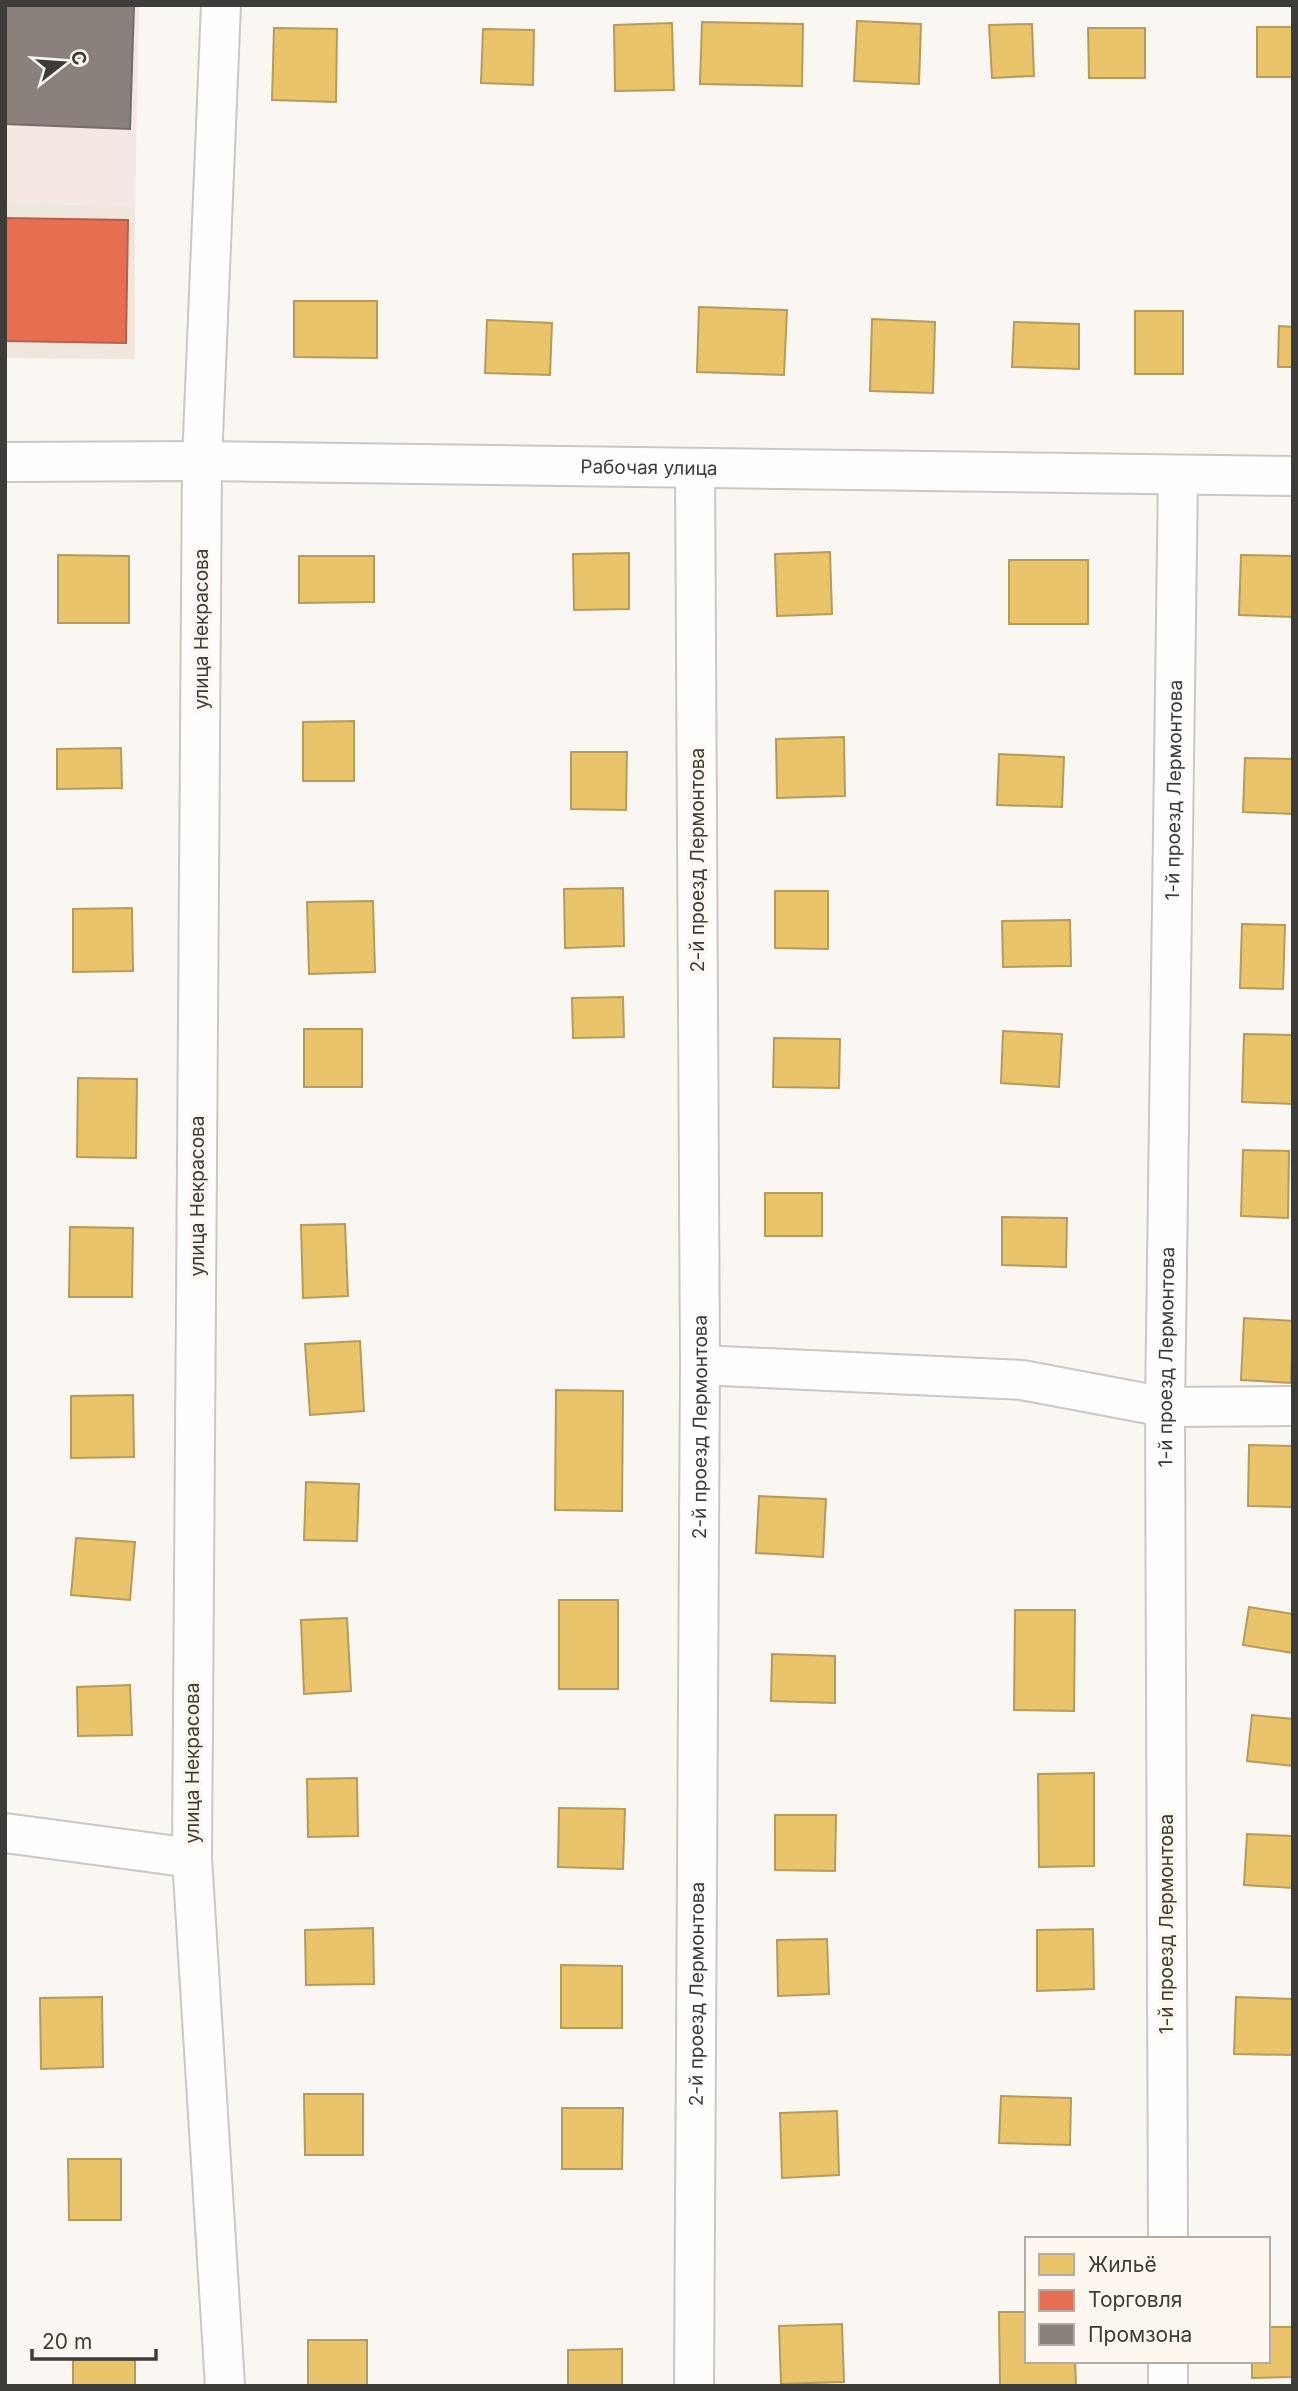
<svg xmlns="http://www.w3.org/2000/svg" width="1298" height="2391" font-family="Inter,sans-serif">
<style>
.built{fill:#efe7dd}
.industrial{fill:#f4e7e4}
.homes{fill:#e9c46a;stroke:#b69b5b;stroke-width:2}
.shops{fill:#e76f51;stroke:#b4604a;stroke-width:2}
.industry{fill:#8a817c;stroke:#736c68;stroke-width:2}
.lines{fill:none;stroke-linecap:round;stroke-linejoin:round}
.minor-casing{stroke:#cac7c4;stroke-width:42}
.minor{stroke:#fefefd;stroke-width:38}
.labels{text-anchor:middle;dominant-baseline:central;stroke-width:7;stroke-linejoin:round;paint-order:stroke}
.street-label{font-size:19px;fill:#3e3c38;stroke:#fdf7ef}
</style>
<rect width="100%" height="100%" fill="#faf6f2"/>
<polygon class="built" points="5,203 135,206 135,359 5,358"/>
<polygon class="industrial" points="5,5 139,5 135,206 5,203"/>
<g class="homes">
<polygon points="857,21 921,24 919,84 854,81"/>
<polygon points="702,22 803,24 802,86 700,84"/>
<polygon points="672,23 674,90 615,91 614,25"/>
<polygon points="1032,24 1034,76 992,78 989,25"/>
<rect x="1257" y="27" width="36" height="50"/>
<polygon points="274,28 337,29 336,102 272,100"/>
<polygon points="1088,28 1145,28 1145,78 1089,78"/>
<polygon points="483,29 534,30 533,85 481,83"/>
<polygon points="294,301 377,301 377,358 294,357"/>
<polygon points="699,307 787,310 784,375 697,372"/>
<rect x="1135" y="311" width="48" height="63"/>
<polygon points="872,319 935,322 933,393 870,391"/>
<polygon points="487,320 552,323 550,375 485,373"/>
<polygon points="1014,322 1079,324 1079,369 1012,367"/>
<polygon points="1279,326 1293,327 1293,367 1278,367"/>
<polygon points="830,552 832,614 777,616 775,554"/>
<polygon points="629,553 629,609 574,610 573,554"/>
<polygon points="58,555 129,556 129,623 58,623"/>
<polygon points="1241,555 1293,556 1293,617 1239,615"/>
<polygon points="299,556 374,556 374,602 299,603"/>
<rect x="1009" y="560" width="79" height="64"/>
<polygon points="354,721 354,781 303,781 303,722"/>
<polygon points="844,737 845,796 777,798 776,739"/>
<polygon points="121,748 122,788 57,789 57,749"/>
<polygon points="571,752 627,752 626,810 571,809"/>
<polygon points="999,754 1064,757 1062,807 997,805"/>
<polygon points="1245,758 1293,759 1293,814 1243,812"/>
<polygon points="623,888 624,946 565,948 564,889"/>
<polygon points="775,891 828,891 828,949 775,948"/>
<polygon points="373,901 375,972 309,974 307,902"/>
<polygon points="132,908 133,971 73,972 73,909"/>
<polygon points="1070,920 1071,966 1003,967 1002,921"/>
<polygon points="1242,924 1285,925 1283,989 1240,988"/>
<polygon points="623,997 624,1037 573,1038 572,998"/>
<rect x="304" y="1029" width="58" height="58"/>
<polygon points="1003,1031 1062,1034 1059,1087 1001,1083"/>
<polygon points="1244,1034 1293,1035 1293,1104 1242,1102"/>
<polygon points="774,1038 840,1039 839,1088 773,1087"/>
<polygon points="78,1078 137,1079 136,1158 77,1157"/>
<polygon points="1243,1150 1289,1151 1288,1218 1241,1216"/>
<rect x="765" y="1193" width="57" height="43"/>
<polygon points="1002,1217 1067,1218 1066,1267 1002,1265"/>
<polygon points="345,1224 348,1296 303,1298 301,1225"/>
<polygon points="70,1227 133,1228 132,1297 69,1297"/>
<polygon points="1244,1318 1293,1321 1291,1383 1241,1380"/>
<polygon points="360,1341 364,1411 310,1415 305,1344"/>
<polygon points="556,1390 623,1391 622,1511 555,1510"/>
<polygon points="133,1395 134,1457 71,1458 71,1396"/>
<polygon points="1249,1445 1293,1446 1292,1507 1248,1506"/>
<polygon points="306,1482 359,1484 357,1541 304,1540"/>
<polygon points="759,1496 826,1499 823,1557 756,1553"/>
<polygon points="76,1538 135,1542 130,1600 71,1595"/>
<rect x="559" y="1600" width="59" height="89"/>
<polygon points="1249,1607 1293,1614 1293,1653 1243,1645"/>
<polygon points="1015,1610 1075,1610 1074,1711 1014,1710"/>
<polygon points="347,1618 351,1691 304,1694 301,1620"/>
<polygon points="772,1654 835,1656 835,1703 771,1701"/>
<polygon points="130,1685 132,1735 78,1736 77,1687"/>
<polygon points="1252,1715 1293,1719 1293,1766 1247,1761"/>
<polygon points="1094,1773 1094,1866 1039,1867 1038,1774"/>
<polygon points="357,1778 358,1836 308,1837 307,1779"/>
<polygon points="559,1808 625,1809 623,1869 558,1867"/>
<polygon points="775,1815 836,1815 835,1871 775,1870"/>
<polygon points="1247,1834 1293,1836 1293,1888 1244,1885"/>
<polygon points="373,1928 374,1984 306,1985 305,1930"/>
<polygon points="1093,1929 1094,1989 1037,1991 1037,1930"/>
<polygon points="827,1939 829,1994 778,1996 777,1940"/>
<polygon points="561,1965 622,1966 622,2028 561,2028"/>
<polygon points="102,1997 103,2067 41,2069 40,1998"/>
<polygon points="1236,1997 1293,1999 1293,2055 1234,2054"/>
<polygon points="304,2094 363,2094 363,2155 305,2155"/>
<polygon points="1001,2096 1071,2098 1070,2145 999,2143"/>
<polygon points="562,2108 623,2108 622,2169 562,2169"/>
<polygon points="837,2111 839,2175 782,2178 780,2113"/>
<polygon points="68,2159 121,2159 121,2220 69,2220"/>
<polygon points="999,2312 1027,2312 1027,2361 1075,2361 1076,2385 1000,2385"/>
<polygon points="842,2324 844,2382 781,2384 779,2326"/>
<polygon points="1268,2327 1293,2327 1293,2377 1252,2378 1252,2361 1268,2361"/>
<rect x="308" y="2340" width="59" height="46"/>
<polygon points="622,2349 622,2386 568,2386 568,2350"/>
<rect x="73" y="2360" width="62" height="26"/>
</g>
<polygon class="shops" points="5,218 128,220 126,343 5,341"/>
<polygon class="industry" points="5,5 134,5 130,129 5,124"/>
<g class="lines">
<defs>
<g id="minor">
<polyline points="221,5 202,461 192,1858 225,2386"/>
<path id="s1" d="M5,462L202,461L1293,476"/>
<polyline points="700,1365 1022,1380 1165,1407 1293,1406"/>
<polyline points="5,1833 192,1858"/>
<path id="s2" d="M1168,2239L1165,1407L1178,475"/>
<polyline points="1168,2361 1168,2386"/>
<path id="s3" d="M694,2386L700,1365L695,469"/>
</g>
</defs>
<use href="#minor" class="minor-casing"/>
<use href="#minor" class="minor"/>
</g>
<g class="labels">
<g class="street-label">
<text stroke="none"><textPath href="#s1" startOffset="644">Рабочая улица</textPath></text>
<text transform="translate(201 629) rotate(-90)">улица Некрасова</text>
<text stroke="none"><textPath href="#s2" startOffset="1449">1-й проезд Лермонтова</textPath></text>
<text transform="translate(697 860) rotate(-90)">2-й проезд Лермонтова</text>
<text transform="translate(197 1196) rotate(-90)">улица Некрасова</text>
<text stroke="none"><textPath href="#s2" startOffset="882">1-й проезд Лермонтова</textPath></text>
<text stroke="none"><textPath href="#s3" startOffset="959">2-й проезд Лермонтова</textPath></text>
<text transform="translate(192 1763) rotate(-90)">улица Некрасова</text>
<text transform="translate(1166 1924) rotate(-90)">1-й проезд Лермонтова</text>
<text stroke="none"><textPath href="#s3" startOffset="392">2-й проезд Лермонтова</textPath></text>
</g>
</g>
<rect width="1298" height="2391" fill="none" stroke="#3e3c38" stroke-width="14"/>
<rect x="1025" y="2237" width="245" height="126" fill="#fdf7ef" stroke="#b1aca6" stroke-width="2"/>
<rect x="1039" y="2254" width="35" height="21" fill="#e9c46a" stroke="#b1aca6" stroke-width="2"/>
<text x="1088" y="2272" font-size="21" fill="#3e3c38">Жильё</text>
<rect x="1039" y="2290" width="35" height="21" fill="#e76f51" stroke="#b1aca6" stroke-width="2"/>
<text x="1088" y="2307" font-size="21" fill="#3e3c38">Торговля</text>
<rect x="1039" y="2324" width="35" height="21" fill="#8a817c" stroke="#b1aca6" stroke-width="2"/>
<text x="1088" y="2342" font-size="21" fill="#3e3c38">Промзона</text>
<g transform="translate(63 63) rotate(73)" stroke="#fdf7ef" stroke-width="5" paint-order="stroke">
<path d="M0-5L12 26L0 18L-12 26Z" fill="#3e3c38"/>
<text y="-10" font-size="19" font-weight="bold" text-anchor="middle" fill="#3e3c38">С</text>
</g>
<path d="M32 2349v10h124v-10" fill="none" stroke="#3e3c38" stroke-width="3.5"/>
<text x="42" y="2349" font-size="21" fill="#3e3c38" stroke="#fdf7ef" stroke-width="5" paint-order="stroke">20 m</text>
</svg>
